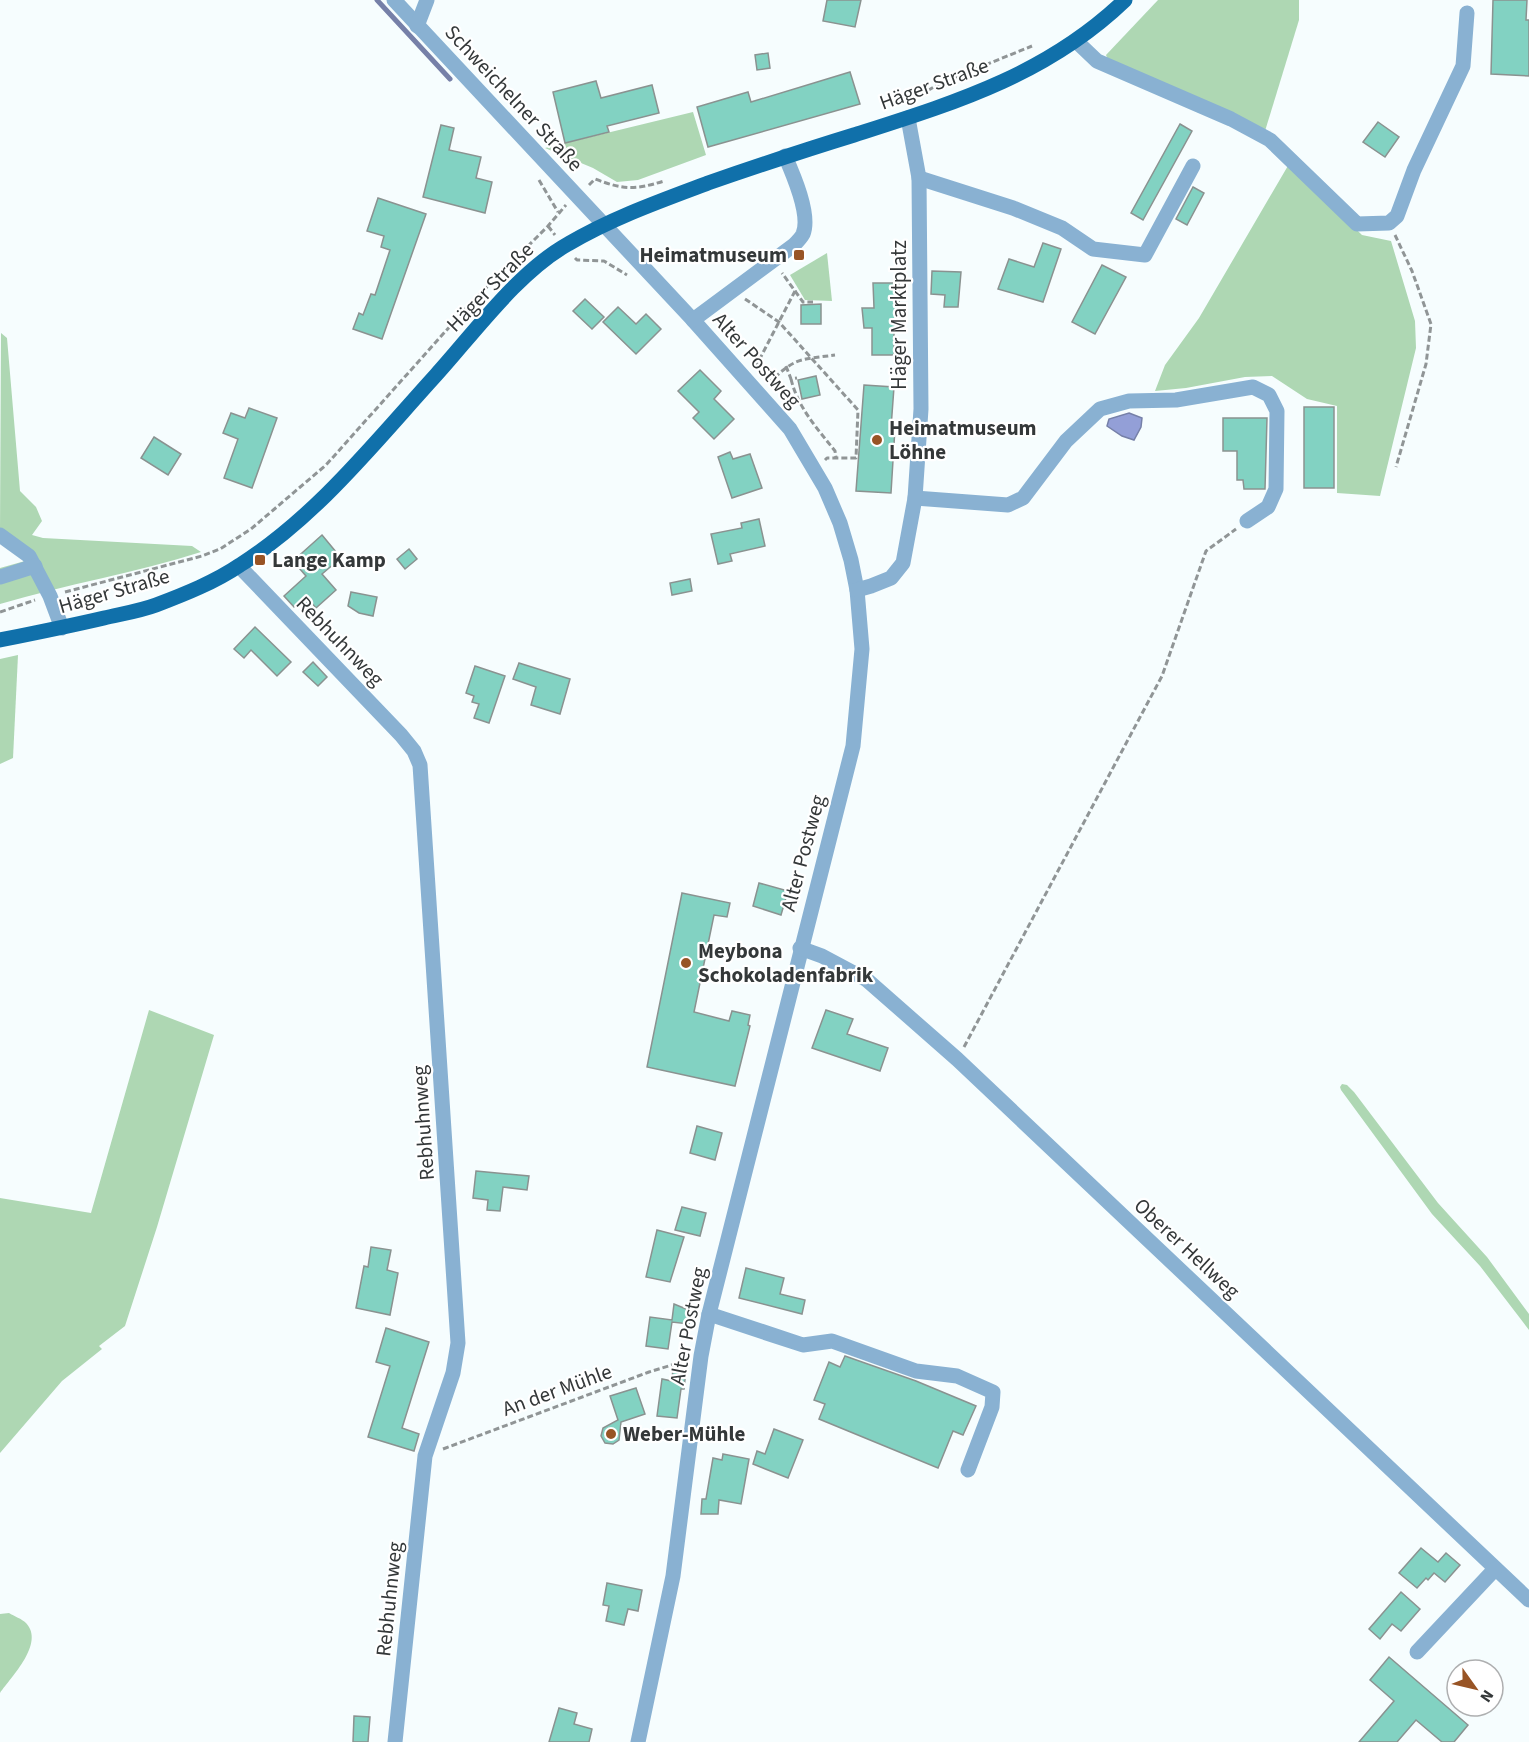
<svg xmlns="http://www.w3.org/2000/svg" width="1529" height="1742" font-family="'Source Sans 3',sans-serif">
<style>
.green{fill:#aed7b3}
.water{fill:#939fd7;stroke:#7680a8;stroke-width:1.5}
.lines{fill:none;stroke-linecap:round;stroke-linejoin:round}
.stream{stroke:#7680a8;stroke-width:5}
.building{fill:#82d2c2;stroke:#8a9290;stroke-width:1.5}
.path{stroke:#909596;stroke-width:3;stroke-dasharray:6 3;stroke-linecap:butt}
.minor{stroke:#89b1d2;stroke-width:15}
.major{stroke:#1070aa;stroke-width:15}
.poi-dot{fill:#985425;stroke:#fff;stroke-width:2}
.labels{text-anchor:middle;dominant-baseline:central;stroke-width:4.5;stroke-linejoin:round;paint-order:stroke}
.street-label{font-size:21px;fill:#343839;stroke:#fff}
.poi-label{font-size:21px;font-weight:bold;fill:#343839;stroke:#fff;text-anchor:start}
</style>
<rect width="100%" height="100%" fill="#f6fdfe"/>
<g class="green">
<polygon points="1158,0 1299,0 1299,20 1265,131 1108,60 1106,55"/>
<polygon points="693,112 706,155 638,180 617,182 593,168 545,148"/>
<polygon points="1289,164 1362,235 1391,241 1415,321 1416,348 1380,496 1337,493 1337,406 1307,399 1272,376 1245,377 1186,388 1155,391 1165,365 1199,318"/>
<polygon points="827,253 832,301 805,300 790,275"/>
<path d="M1,333L7,338L20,491L36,507L42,521L32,535L43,538L192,546L201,552C135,573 67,584 0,604V568L32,559L0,531Z"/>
<polygon points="18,655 13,758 0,764 0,659"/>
<polygon points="149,1010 214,1035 157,1227 125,1326 99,1346 102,1349 62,1381 0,1453 0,1198 91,1213"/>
<polygon points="1342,1084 1347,1085 1354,1092 1438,1203 1487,1257 1529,1314 1529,1330 1480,1266 1432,1214 1341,1090 1340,1087"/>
<path d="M9,1613C14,1616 22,1619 26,1623C45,1643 12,1676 0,1693V1614Z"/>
</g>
<polygon class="water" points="1129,413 1142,418 1141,427 1134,440 1122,436 1107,426 1109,419"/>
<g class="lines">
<polyline class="stream" points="377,0 450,79"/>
</g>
<g class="building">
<polygon points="827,0 861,0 855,27 823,21"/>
<polygon points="1493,0 1527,0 1526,20 1529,20 1529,76 1491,74"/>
<polygon points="768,53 770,68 757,70 755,55"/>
<polygon points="850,72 860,104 708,147 697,107 748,92 751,102"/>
<polygon points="596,81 601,98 652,85 659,113 607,126 609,132 565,143 553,92"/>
<polygon points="1378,122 1399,137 1385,157 1363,142"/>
<polygon points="1180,124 1192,131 1143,220 1131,213"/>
<polygon points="441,125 454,128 449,150 481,157 476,178 492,182 485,213 423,197"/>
<polygon points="1193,187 1204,193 1187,225 1176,219"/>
<polygon points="378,198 426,214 382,339 353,329 359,313 363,315 371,294 375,295 390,250 381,247 384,236 367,231"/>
<polygon points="1043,243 1061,249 1043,302 998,289 1009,259 1034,267"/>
<polygon points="1102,265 1126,277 1095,334 1072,322"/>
<polygon points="932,271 961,272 958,307 944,307 945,295 931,294"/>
<polygon points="873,283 899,283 899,328 894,328 894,355 872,355 872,328 864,328 862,308 874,308"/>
<polygon points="585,299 604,317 592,329 573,311"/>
<polygon points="821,304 821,324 801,324 801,305"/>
<polygon points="618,307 636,324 646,314 661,329 636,354 603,322"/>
<polygon points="700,370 721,391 714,399 734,419 714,439 693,418 699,412 678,391"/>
<polygon points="816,376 820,395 802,399 798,380"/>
<polygon points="864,385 894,387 891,428 895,428 891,493 856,491"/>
<rect x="1304" y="407" width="30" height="81"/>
<polygon points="249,408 277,418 252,488 224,478 238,439 223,433 231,413 245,418"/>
<polygon points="1223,418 1267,418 1265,489 1244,489 1243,480 1237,480 1237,451 1223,451"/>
<polygon points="154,437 181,454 168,475 141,458"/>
<polygon points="730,452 733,459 750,454 762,488 732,498 718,457"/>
<polygon points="759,519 765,546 730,554 732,561 718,564 711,534 742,528 741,523"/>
<polygon points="322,535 341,558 322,574 336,590 316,608 310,601 307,604 302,600 294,607 284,596 306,576 293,561"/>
<polygon points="409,549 417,559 405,569 397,559"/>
<polygon points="690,579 692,591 672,595 670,583"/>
<polygon points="351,592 377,597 373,616 359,613 348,606"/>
<polygon points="255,627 291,662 277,676 251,650 244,658 234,649"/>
<polygon points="313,662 327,677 318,686 303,672"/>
<polygon points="519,663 570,679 560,714 531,705 536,687 513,679"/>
<polygon points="475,666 505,676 489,723 474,718 479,704 472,702 474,696 466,693"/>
<polygon points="759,883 788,891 781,915 753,906"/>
<polygon points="682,893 730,903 727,917 714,915 694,1012 729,1021 732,1011 750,1015 748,1025 750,1026 735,1086 647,1067"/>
<polygon points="826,1010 853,1019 847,1034 888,1048 880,1071 812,1048"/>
<polygon points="697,1126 722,1133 715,1160 690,1153"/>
<polygon points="476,1171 529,1176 527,1190 503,1187 500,1211 487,1210 488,1200 473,1198"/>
<polygon points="682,1207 706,1213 700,1236 675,1230"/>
<polygon points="657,1230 684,1237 670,1282 646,1277"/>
<polygon points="371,1247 391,1250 387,1270 398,1273 390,1315 356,1308 364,1266 368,1267"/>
<polygon points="746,1268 784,1278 780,1294 805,1300 802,1314 739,1298"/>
<polygon points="674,1304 691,1311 689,1324 672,1322 668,1349 646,1346 650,1317 672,1320"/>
<polygon points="386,1328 429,1342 402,1428 419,1434 414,1451 368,1437 390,1366 376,1362"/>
<polygon points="845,1356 916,1381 976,1406 963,1435 953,1431 938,1468 819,1419 825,1404 814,1400 829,1362 840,1367"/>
<polygon points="673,1367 686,1370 684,1389 681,1389 677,1418 657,1416 662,1379 672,1381"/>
<polygon points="636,1388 645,1414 621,1422 619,1440 613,1444 605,1443 601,1436 603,1428 618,1420 610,1396"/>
<polygon points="774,1429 803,1440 788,1478 753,1464 757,1451 765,1454"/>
<polygon points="723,1454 749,1459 741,1504 719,1500 718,1514 701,1514 702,1499 706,1499 713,1458 722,1460"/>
<polygon points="1421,1548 1438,1562 1446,1553 1460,1565 1445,1582 1434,1573 1428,1580 1426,1578 1417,1588 1399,1573"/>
<polygon points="607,1583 642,1590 638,1611 628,1609 624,1625 606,1621 609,1606 603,1605"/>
<polygon points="1401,1592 1420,1609 1401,1631 1392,1624 1380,1639 1369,1629"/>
<polygon points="1389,1657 1468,1725 1454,1742 1442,1742 1416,1720 1397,1742 1359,1742 1394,1701 1370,1680"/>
<polygon points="559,1708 577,1713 574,1724 592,1729 589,1742 549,1742"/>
<polygon points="354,1716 370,1717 368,1742 353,1742"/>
</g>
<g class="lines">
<g class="path">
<polyline points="920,95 941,83 1032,46"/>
<polyline points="539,180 558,212"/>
<path d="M589,185L595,179C624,190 635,190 664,181"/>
<polyline points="548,226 555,235"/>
<polyline points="1395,235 1412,271 1431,324 1426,364 1396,467"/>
<polyline points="575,258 577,260 604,261 627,275"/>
<polyline points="795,291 803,302 813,302"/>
<polyline points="745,299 779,322 858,410 856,458 827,458 825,460"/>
<polyline points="786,366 791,379 797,378"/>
<polyline points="755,368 795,291 782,273"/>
<path d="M791,379C798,408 817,428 835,451L836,458"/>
<path d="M768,384C795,357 799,360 835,355"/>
<polyline points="65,592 202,556 220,549 251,529 326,465 469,305 548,226 566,205"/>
<polyline points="0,612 35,600"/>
<polyline points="964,1047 1162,676 1206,551 1236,529"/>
<polyline points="443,1449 649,1372 685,1361"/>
</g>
<g class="minor">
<polyline points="394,0 693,320 790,429 825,488 840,523 851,560 857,590 862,649 853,746 709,1314 701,1356 673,1576 638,1742"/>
<polyline points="417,26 427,0"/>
<polyline points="1076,41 1097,61 1231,119 1270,140 1357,224 1389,223 1397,216 1414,170 1463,66 1467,13"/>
<polyline points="919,178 1013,208 1062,228 1093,249 1145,255 1193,166"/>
<path d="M693,320L794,245C797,242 801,238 803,234C811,215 793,174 785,156"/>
<polyline points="915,498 1008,505 1023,498 1066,441 1100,409 1129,401 1176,400 1253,387 1269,395 1277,411 1276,489 1268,507 1247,521"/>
<polyline points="0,535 29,556 50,596 62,628"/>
<polyline points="239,566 401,735 414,751 420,765 458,1343 453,1373 425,1456 395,1742"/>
<polyline points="0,577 35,566"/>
<polyline points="857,590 871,586 891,578 903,563 915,498 921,409 919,178 908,118"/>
<polyline points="800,948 822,956 867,980 957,1059 1529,1600"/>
<polyline points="709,1314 803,1345 832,1341 916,1371 957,1376 993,1392 992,1407 968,1470"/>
<polyline points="1417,1652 1495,1569"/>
</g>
<path class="major" d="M0,640C35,633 70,626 104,618C121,614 140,611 156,605C185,594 215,582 240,565C317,516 375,442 436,375C474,333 518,272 568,244C612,218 660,201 708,183C757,166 805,150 854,135C954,103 1047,75 1125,0"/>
</g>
<g class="poi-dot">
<rect x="793" y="249" width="12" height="12" rx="3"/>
<circle cx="877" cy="440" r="6"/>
<rect x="254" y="554" width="12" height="12" rx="3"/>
<circle cx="686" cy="963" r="6"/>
<circle cx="611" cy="1434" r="6"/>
</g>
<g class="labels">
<g class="street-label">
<text transform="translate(934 84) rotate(-20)">Häger Straße</text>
<text transform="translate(514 98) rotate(47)">Schweichelner Straße</text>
<text transform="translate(490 287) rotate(-46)">Häger Straße</text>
<text transform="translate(899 315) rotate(-90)">Häger Marktplatz</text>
<text transform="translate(757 360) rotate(48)">Alter Postweg</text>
<text transform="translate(114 591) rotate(-16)">Häger Straße</text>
<text transform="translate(340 641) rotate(46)">Rebhuhnweg</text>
<text transform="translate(803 853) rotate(-75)">Alter Postweg</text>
<text transform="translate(423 1123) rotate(-94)">Rebhuhnweg</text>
<text transform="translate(1187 1248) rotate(43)">Oberer Hellweg</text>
<text transform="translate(688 1326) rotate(-79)">Alter Postweg</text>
<text transform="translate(557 1390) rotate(-20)">An der Mühle</text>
<text transform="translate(389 1599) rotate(-84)">Rebhuhnweg</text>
</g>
<g class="poi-label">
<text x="787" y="255" text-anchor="end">Heimatmuseum</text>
<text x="889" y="428">Heimatmuseum<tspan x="889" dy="24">Löhne</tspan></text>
<text x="272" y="560">Lange Kamp</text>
<text x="698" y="951">Meybona<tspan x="698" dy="24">Schokoladenfabrik</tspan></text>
<text x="623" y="1434">Weber-Mühle</text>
</g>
</g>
<g transform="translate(1475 1688) rotate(124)"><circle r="28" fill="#ffffff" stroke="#aeafb0" stroke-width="1.5"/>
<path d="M0-4.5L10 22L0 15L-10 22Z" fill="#985425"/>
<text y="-9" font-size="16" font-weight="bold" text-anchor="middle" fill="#343839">N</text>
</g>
</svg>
